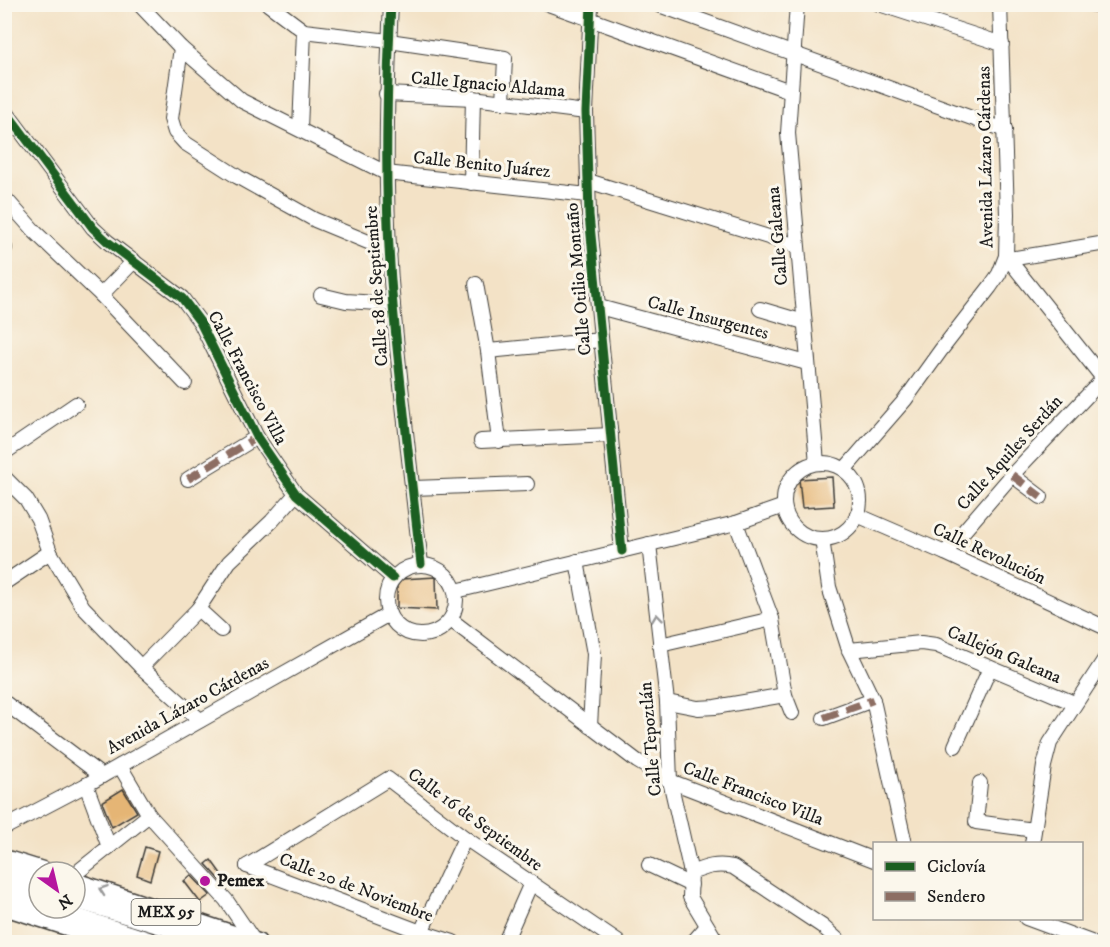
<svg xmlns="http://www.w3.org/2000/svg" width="1110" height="947" font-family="'IM FELL DW Pica',serif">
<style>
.building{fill:#e5b574}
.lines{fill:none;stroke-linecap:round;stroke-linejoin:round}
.minor-casing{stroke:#3c3a36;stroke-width:16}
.major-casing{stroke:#3c3a36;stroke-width:19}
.highway-casing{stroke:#3c3a36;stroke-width:22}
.minor{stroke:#fff;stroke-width:14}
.major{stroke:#fff;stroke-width:16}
.highway{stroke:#fff;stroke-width:20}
.quiet{stroke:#8d6e63;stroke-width:8;stroke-dasharray:15 8;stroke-linecap:butt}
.cycleway-casing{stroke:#fbf7ec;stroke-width:13}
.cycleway{stroke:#1b5e20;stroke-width:9}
.oneway{stroke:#999}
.poi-dot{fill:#b5179e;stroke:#fbf7ec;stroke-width:2}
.labels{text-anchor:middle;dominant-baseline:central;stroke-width:6;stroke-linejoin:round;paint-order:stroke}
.shield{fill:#fbf7ec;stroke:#5f5e5a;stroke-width:1.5}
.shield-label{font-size:16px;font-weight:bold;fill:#1c1c1c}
.street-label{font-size:18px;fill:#1c1c1c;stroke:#fbf7ec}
.poi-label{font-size:18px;font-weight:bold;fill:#1c1c1c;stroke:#fbf7ec;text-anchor:start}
</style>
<rect width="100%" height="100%" fill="#fbf7ec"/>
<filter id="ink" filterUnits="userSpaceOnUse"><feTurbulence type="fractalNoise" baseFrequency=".0167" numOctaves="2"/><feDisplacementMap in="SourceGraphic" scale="12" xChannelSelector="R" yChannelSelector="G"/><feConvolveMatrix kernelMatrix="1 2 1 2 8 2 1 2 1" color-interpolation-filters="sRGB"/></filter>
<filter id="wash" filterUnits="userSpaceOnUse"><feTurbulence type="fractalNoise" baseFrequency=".008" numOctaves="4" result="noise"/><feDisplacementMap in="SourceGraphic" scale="24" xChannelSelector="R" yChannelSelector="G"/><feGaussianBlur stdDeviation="1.35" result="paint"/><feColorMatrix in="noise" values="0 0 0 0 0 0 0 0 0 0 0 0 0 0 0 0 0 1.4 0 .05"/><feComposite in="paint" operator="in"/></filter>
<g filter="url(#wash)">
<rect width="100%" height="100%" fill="#f3e2c6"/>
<g id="blocks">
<g class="building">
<polygon points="832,477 834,506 802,508 799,479"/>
<polygon points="436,577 437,610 397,608 397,586 402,579"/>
<polygon points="123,789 137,812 112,827 102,802"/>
<polygon points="145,847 158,851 150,880 137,875"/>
<polygon points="211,860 227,882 224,884 206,864"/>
<polygon points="191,875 210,895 200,902 184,881"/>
</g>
</g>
</g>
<g filter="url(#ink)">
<use href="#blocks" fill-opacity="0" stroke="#3c3a36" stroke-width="1.5"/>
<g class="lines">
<defs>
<g id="minor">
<polyline points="139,4 181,48 242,101 386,173 588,195"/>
<polyline points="268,4 304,31 389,41 505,58 503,102"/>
<path d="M391,4C386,105 384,205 393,306C401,392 411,478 421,564"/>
<polyline points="548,4 790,91"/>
<polyline points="591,4 586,112 589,215 622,551"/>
<polyline points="656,4 1005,130"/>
<polyline points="797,4 788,133 817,463"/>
<polyline points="879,4 1002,44"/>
<polyline points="1091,4 1106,6"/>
<polyline points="181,48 171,119 175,132 185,143 238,177 315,220 390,251"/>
<polyline points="386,94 473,98 586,112"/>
<polyline points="4,109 93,228 108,242 182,298 200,322 257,437 296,494 393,578"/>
<polyline points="300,129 304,31"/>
<polyline points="588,181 797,246"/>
<polyline points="471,183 473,98"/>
<polyline points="4,197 35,232 101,295 185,383"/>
<polyline points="4,248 5,248"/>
<polyline points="1006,256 1106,382"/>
<polyline points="1009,259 1106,243"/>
<polyline points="476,284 488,351 499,441"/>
<polyline points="101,295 134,261"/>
<polyline points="321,295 346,301 393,304"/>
<polyline points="599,307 807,363"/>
<polyline points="760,309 804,322"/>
<polyline points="488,351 601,340"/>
<polyline points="481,441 611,435"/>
<polyline points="4,453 76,404"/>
<circle cx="822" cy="501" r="38"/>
<polyline points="844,470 905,400 941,350 990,287 999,274 1006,256 1007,214 1000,4"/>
<polyline points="1012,475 1041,497"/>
<polyline points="4,477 26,499 38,519 50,552 83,607 141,667 200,720"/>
<polyline points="188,479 257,437"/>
<polyline points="413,488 527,484"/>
<polyline points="857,515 945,553 1106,628"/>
<polyline points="736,523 772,619 785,695 792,713"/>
<polyline points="822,539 829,587 849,650 873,700 905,844"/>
<polyline points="649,544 667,702 670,781 691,873 690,897 717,942"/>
<polyline points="945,553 1012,475 1103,379"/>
<polyline points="577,561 594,654 590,726"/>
<circle cx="421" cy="600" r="35"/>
<polyline points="4,583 50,552"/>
<polyline points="456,591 736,523 784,506"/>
<polyline points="198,609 221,630"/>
<polyline points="451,620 637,761 670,781 874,860"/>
<polyline points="660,645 772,619"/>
<polyline points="849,650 921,643 936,645 1074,703"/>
<polyline points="141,667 198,609 229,562 272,521 296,494"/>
<polyline points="4,702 102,776"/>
<polyline points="667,702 698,708 715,707 785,695"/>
<polyline points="824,718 873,700"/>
<polyline points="955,746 990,668"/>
<polyline points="120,766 149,815 226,900 254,941"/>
<polyline points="980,783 976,822 1034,830"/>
<polyline points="86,785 109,847"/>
<polyline points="4,828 86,785 389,614"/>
<polyline points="1032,844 1044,766 1050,743 1106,657"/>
<polyline points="649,865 691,885"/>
<polyline points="247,866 388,779 465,838 618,942"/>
<polyline points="247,866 421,932 453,942"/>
<path d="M691,873C706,867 717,863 733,867L822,926L840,942"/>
<polyline points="75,874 149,815"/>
<polyline points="1026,918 1091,942"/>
<polyline points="421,932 465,838"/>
<polyline points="505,942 531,883"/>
<polyline points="693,942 707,926"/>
</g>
<g id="major">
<polyline points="4,858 49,872"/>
<polyline points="75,881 258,942"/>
<polyline points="4,907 113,942"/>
</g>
<g id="highway">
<polyline points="4,876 39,887"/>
<polyline points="4,895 39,907"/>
<polyline points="75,898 221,942"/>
<polyline points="43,908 148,942"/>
</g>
</defs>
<use href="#minor" class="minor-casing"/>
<use href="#major" class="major-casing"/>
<use href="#highway" class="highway-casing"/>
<use href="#minor" class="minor"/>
<use href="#major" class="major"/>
<use href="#highway" class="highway"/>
<g class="quiet">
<polyline points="1012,475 1041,497"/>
<polyline points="188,479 257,437"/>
<polyline points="824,718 873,700"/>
</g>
<defs>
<g id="cycleway">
<path d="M391,4C386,105 384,205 393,306C401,392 411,478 421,564"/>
<polyline points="591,4 586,112 589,215 622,551"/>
<polyline points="4,109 93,228 108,242 182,298 200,322 257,437 296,494 393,578"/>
</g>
</defs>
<use href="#cycleway" class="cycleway-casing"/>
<use href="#cycleway" class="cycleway"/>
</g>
<defs><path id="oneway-chevron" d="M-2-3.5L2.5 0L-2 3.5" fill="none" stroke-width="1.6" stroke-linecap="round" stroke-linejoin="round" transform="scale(1.5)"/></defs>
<g class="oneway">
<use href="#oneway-chevron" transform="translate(657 618) rotate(-96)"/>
<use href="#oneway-chevron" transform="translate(103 890) rotate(-161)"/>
</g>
</g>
<circle class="poi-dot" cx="205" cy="881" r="6"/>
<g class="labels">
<rect class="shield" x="131.5" y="899" width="69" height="26" rx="4.5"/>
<g class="shield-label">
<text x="166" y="912">MEX 95</text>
</g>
<g class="street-label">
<text transform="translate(488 85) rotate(5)">Calle Ignacio Aldama</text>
<text transform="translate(986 157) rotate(-91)">Avenida Lázaro Cárdenas</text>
<text transform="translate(482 165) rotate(6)">Calle Benito Juárez</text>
<text transform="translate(778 236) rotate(-95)">Calle Galeana</text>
<text transform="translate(579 279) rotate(-95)">Calle Otilio Montaño</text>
<text transform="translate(377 286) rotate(-94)">Calle 18 de Septiembre</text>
<text transform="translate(708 318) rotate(15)">Calle Insurgentes</text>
<text transform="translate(247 378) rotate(62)">Calle Francisco Villa</text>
<text transform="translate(1010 453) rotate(-48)">Calle Aquiles Serdán</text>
<text transform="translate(989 554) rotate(25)">Calle Revolución</text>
<text transform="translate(1004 655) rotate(23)">Callejón Galeana</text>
<text transform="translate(188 706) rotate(-29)">Avenida Lázaro Cárdenas</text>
<text transform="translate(651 739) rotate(-95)">Calle Tepoztlán</text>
<text transform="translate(753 794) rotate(21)">Calle Francisco Villa</text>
<text transform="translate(475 820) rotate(36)">Calle 16 de Septiembre</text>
<text transform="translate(356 888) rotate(21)">Calle 20 de Noviembre</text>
</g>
<g class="poi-label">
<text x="217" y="881">Pemex</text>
</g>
</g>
<rect width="1110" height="947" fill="none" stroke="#fbf7ec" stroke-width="24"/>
<rect x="873" y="842" width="210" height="78" fill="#fbf7ec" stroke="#a29f99" stroke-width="1.5"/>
<rect x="885" y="862" width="30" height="9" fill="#1b5e20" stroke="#a29f99" stroke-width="1.5"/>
<text x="927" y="872" font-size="18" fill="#1c1c1c">Ciclovía</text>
<rect x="885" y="892" width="30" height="9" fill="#8d6e63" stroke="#a29f99" stroke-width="1.5"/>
<text x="927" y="902" font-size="18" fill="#1c1c1c">Sendero</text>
<g transform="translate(57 890) rotate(146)"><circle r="28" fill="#fbf7ec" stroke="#a29f99" stroke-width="1.5"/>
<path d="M0-4.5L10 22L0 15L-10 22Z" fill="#b5179e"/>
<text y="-9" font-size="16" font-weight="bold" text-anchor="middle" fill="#1c1c1c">N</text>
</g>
</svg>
